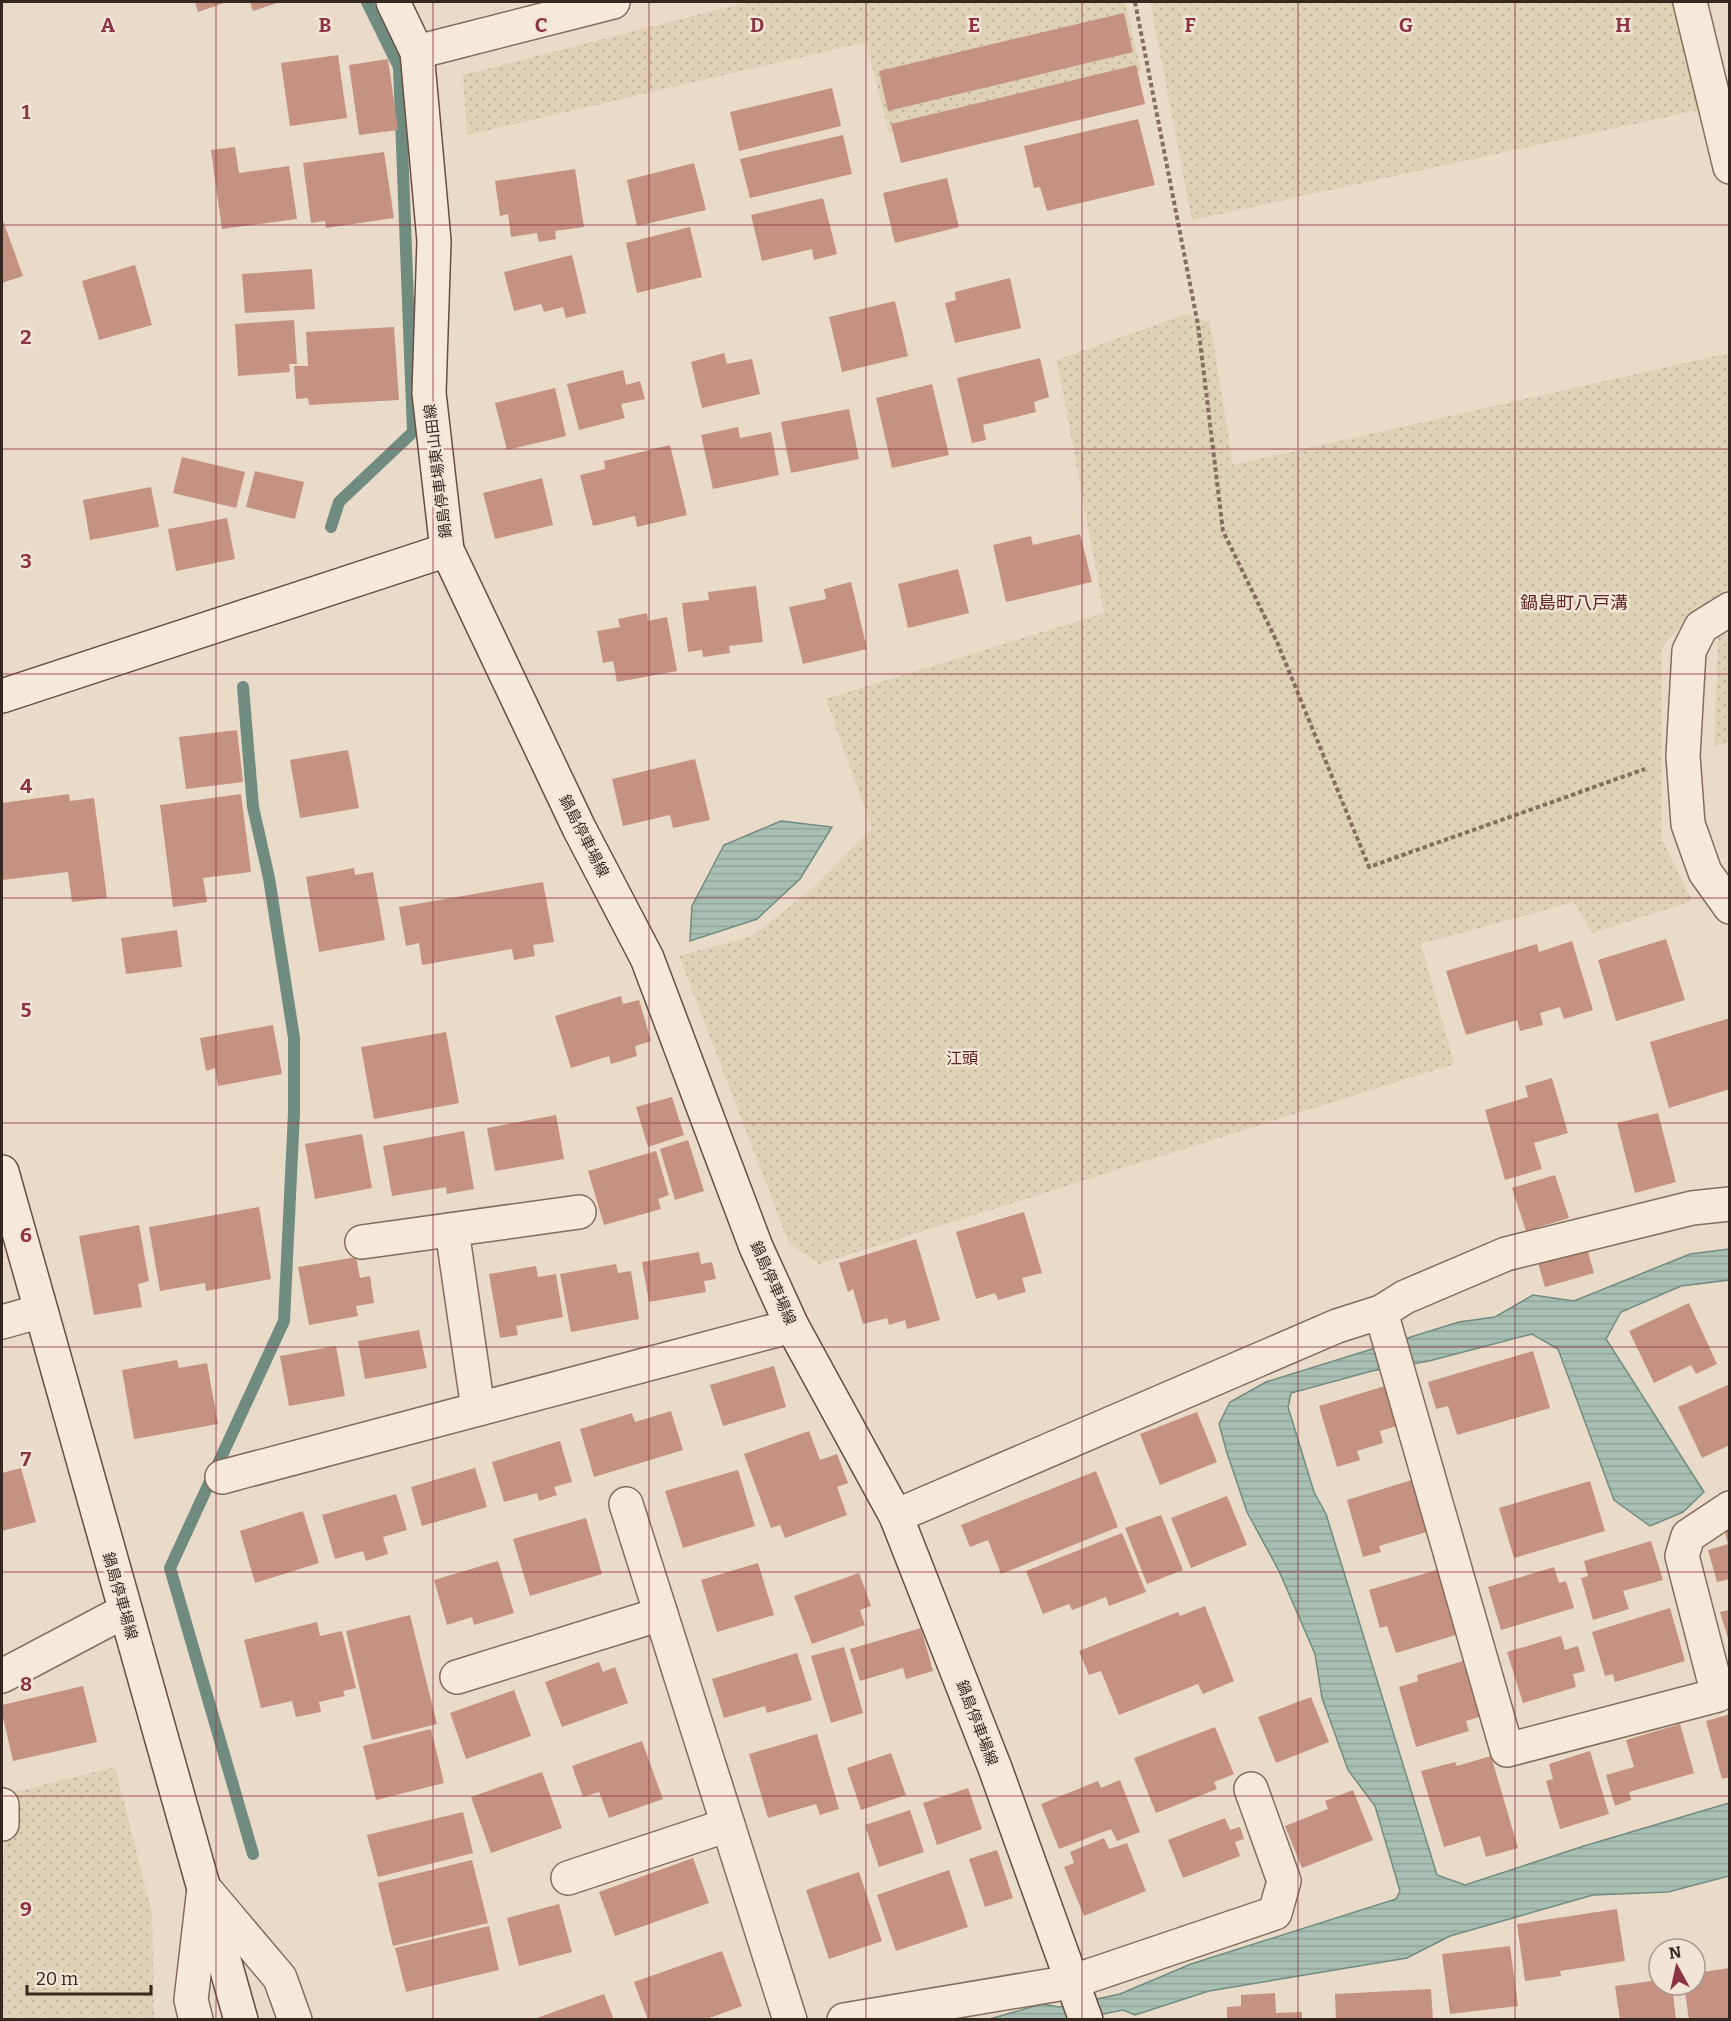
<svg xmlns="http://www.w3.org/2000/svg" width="1731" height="2021" font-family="Bitter,'Noto Sans JP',serif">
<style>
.farmland{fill:url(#farmland-dots)}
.water{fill:url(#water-rules);stroke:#708c80;stroke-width:1.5}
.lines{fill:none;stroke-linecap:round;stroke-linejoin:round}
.stream{stroke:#708c80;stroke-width:12}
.building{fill:#c59281}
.street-casing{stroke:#846c5e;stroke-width:36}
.secondary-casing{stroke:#664e41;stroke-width:36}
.path{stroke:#846c5e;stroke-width:4;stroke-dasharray:4.5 3;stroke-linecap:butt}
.street{stroke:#f6e9da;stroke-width:33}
.secondary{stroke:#f6e9da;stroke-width:33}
.grid{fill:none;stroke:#8d3444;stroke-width:1.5;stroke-opacity:0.55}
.labels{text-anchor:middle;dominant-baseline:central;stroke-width:5;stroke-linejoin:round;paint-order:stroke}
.street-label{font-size:15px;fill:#362721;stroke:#f2e5d6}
.neighbourhood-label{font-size:16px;fill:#5f2624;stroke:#f2e5d6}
.quarter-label{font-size:18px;fill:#5f2624;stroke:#f2e5d6}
.grid-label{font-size:20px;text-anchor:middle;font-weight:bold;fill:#8d3444;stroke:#f2e5d6;stroke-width:5;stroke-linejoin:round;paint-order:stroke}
</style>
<defs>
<pattern id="farmland-dots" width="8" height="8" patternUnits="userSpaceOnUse" patternTransform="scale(1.5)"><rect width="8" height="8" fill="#dfd1b6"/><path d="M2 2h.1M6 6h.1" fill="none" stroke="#c0b39c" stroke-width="1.8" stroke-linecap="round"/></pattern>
<pattern id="water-rules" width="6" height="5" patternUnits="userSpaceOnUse" patternTransform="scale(1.5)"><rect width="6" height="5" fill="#a8bfb4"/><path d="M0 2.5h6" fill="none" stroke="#91a49a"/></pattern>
</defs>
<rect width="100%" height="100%" fill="#eadac8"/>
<g class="farmland">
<polygon points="747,2 1125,2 1141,70 889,132 866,42 467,135 463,75"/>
<polygon points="1150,2 1672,2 1699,110 1192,220"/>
<polygon points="1186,314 1210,322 1233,465 1729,353 1729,588 1693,613 1662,647 1662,839 1692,901 1592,933 1574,902 1421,944 1454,1064 819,1264 789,1243 679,956 752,936 813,888 872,828 826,699 1104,613 1057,360"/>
<polygon points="1729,632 1729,742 1714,747 1718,638"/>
<polygon points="115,1767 152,1914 154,2019 2,2019 2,1862 14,1792"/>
</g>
<g class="water">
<polygon points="781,821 832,827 800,879 757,919 690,941 692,906 724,845"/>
<polygon points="1729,1249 1729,1280 1681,1286 1621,1312 1606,1339 1704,1492 1683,1512 1650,1526 1614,1500 1558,1349 1532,1334 1429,1361 1372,1371 1291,1393 1288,1407 1314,1492 1326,1514 1437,1875 1465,1885 1584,1846 1729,1803 1729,1876 1668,1892 1593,1895 1450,1936 1407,1958 1209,1991 1135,2015 1123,2010 1079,2019 986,2020 1042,2004 1059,2007 1120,1994 1191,1964 1396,1899 1400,1891 1375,1806 1348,1770 1322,1698 1315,1654 1279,1571 1247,1512 1227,1453 1219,1424 1230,1402 1266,1382 1459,1322 1495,1317 1533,1295 1574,1301 1690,1254"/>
</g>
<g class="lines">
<g class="stream">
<polyline points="331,527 339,502 413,432 399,67 367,2"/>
<polyline points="243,687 253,807 269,878 294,1038 294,1113 284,1321 170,1568 253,1854"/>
</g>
</g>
<g class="building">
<polygon points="195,2 227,2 198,12"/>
<polygon points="250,2 280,2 253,11"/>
<polygon points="1124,13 1133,52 888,111 879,71"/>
<polygon points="338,55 347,118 290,126 281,63"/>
<polygon points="388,59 398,130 359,135 349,65"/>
<polygon points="1136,65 1145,104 901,163 891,124"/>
<polygon points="832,88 841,126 739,151 730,112"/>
<polygon points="1138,119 1155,185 1047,211 1040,187 1034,188 1024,146"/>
<polygon points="843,135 852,174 750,198 740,159"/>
<polygon points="235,147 239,173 289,166 297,219 222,229 211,150"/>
<polygon points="384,152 394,218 326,228 325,221 311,223 303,163"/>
<polygon points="694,163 706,210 637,226 627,180"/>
<polygon points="575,169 584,227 555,231 556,239 539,242 537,233 511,237 508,214 500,216 495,181"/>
<polygon points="947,178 959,227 895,243 883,193"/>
<polygon points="823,198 837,254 814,260 812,249 762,261 751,215"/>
<polygon points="2,218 23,276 2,283"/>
<polygon points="690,227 702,277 637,293 626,243"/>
<polygon points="572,255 586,313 566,318 563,307 544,312 541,304 514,311 504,272"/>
<polygon points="135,265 152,325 99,340 82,281"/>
<polygon points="312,269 315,309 245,313 242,274"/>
<polygon points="1010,278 1021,328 955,343 945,303 956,300 955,292"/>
<polygon points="895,301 908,356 842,372 829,317"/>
<polygon points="294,320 297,364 289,364 290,372 238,376 235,324"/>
<polygon points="394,327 399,400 309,405 308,398 296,399 294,366 308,366 306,332"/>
<polygon points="724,353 727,364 752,359 760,394 702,408 691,362"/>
<polygon points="1040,358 1049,397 1034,402 1036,412 983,425 986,440 972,443 957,378"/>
<polygon points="623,370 626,385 640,381 645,399 621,404 625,418 579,430 567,384"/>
<polygon points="932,384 949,455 892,468 876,398"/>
<polygon points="555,388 566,436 507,450 495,403"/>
<polygon points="849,409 859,459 791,473 781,422"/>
<polygon points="738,427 740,438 771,432 779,475 713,489 701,435"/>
<polygon points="670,445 687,515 637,527 635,516 593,526 580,475 605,469 604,461"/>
<polygon points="182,457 245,472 236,508 173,493"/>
<polygon points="255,471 304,482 295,519 246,507"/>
<polygon points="542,478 553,525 495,539 483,493"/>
<polygon points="151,487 159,527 90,540 83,500"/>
<polygon points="227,518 235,559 176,571 168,529"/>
<polygon points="1080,534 1092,582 1006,602 993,545 1031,536 1033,545"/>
<polygon points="958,569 969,613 908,628 898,584"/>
<polygon points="851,582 867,649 803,664 789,607 826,599 824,589"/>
<polygon points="756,586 763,642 729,646 730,653 703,657 702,650 688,652 682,603 709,600 708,592"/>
<polygon points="647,613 648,621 667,617 677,671 617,682 613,661 603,663 597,631 620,627 618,619"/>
<polygon points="237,730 243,782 186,789 179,737"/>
<polygon points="348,750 359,808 300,818 290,760"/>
<polygon points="695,759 710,820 673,828 670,815 623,826 612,779"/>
<polygon points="69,794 70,801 94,798 107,898 72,902 68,872 2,880 2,803"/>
<polygon points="241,794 251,872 203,878 207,902 173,907 160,805"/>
<polygon points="354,868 355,875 373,872 385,940 319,952 306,877"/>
<polygon points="543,882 554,942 533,945 535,956 514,960 512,949 422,965 419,943 406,946 399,907"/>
<polygon points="177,930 182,967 126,974 121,938"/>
<polygon points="1666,939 1685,1000 1616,1021 1598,960"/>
<polygon points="1572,941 1593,1010 1564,1019 1560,1007 1540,1013 1543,1025 1520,1031 1517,1020 1466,1035 1446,971 1537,944 1539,952"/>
<polygon points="621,996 623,1004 639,1000 651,1041 635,1046 637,1056 611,1064 609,1056 571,1068 555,1016"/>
<polygon points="1730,1018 1730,1089 1669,1108 1650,1042"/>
<polygon points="273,1025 282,1074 218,1086 215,1068 206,1071 200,1038"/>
<polygon points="446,1032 459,1103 374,1119 361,1047"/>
<polygon points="1552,1078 1568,1133 1534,1143 1542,1169 1505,1180 1485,1110 1528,1097 1525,1086"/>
<polygon points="672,1097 684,1135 648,1147 636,1107"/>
<polygon points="1658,1113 1676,1182 1635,1193 1617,1123"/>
<polygon points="556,1115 564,1159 495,1171 487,1128"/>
<polygon points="464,1131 474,1189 447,1194 446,1187 392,1196 383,1146"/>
<polygon points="362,1134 372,1188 315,1199 305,1144"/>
<polygon points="688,1140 704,1191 675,1200 660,1149"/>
<polygon points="656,1151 669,1195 658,1199 661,1209 604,1225 588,1171"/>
<polygon points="1555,1175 1569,1218 1526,1231 1512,1188"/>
<polygon points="259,1207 271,1279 206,1291 205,1283 160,1291 149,1227"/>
<polygon points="1024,1212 1042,1273 1022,1278 1026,1292 998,1300 995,1293 976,1299 956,1232"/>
<polygon points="139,1225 149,1281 138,1284 142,1307 94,1315 79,1236"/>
<polygon points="916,1239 940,1320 907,1329 905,1320 889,1325 887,1318 863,1324 853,1289 848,1292 839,1263"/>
<polygon points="1585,1242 1594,1273 1545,1287 1536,1256"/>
<polygon points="699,1252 701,1264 712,1262 716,1279 704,1281 706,1292 649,1302 642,1262"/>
<polygon points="356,1257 360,1278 370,1276 374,1303 356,1306 358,1316 309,1325 298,1267"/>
<polygon points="616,1264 618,1273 631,1271 639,1319 571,1332 560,1274"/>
<polygon points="536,1266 538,1277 556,1274 563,1317 516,1326 518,1335 500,1338 489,1274"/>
<polygon points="1689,1303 1717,1364 1696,1374 1691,1365 1654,1383 1629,1331"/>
<polygon points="419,1330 427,1368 365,1379 358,1341"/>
<polygon points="336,1346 345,1396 289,1406 280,1356"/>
<polygon points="1533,1351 1550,1408 1457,1435 1448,1406 1436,1409 1428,1382"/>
<polygon points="177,1360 179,1368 207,1363 218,1424 134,1439 122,1370"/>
<polygon points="774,1366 786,1407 723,1426 710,1385"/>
<polygon points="1730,1384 1730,1445 1702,1458 1678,1407"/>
<polygon points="1385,1386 1397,1426 1380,1431 1383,1443 1357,1451 1360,1460 1337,1467 1319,1406"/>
<polygon points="671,1411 683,1450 594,1477 580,1429 632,1413 635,1422"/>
<polygon points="1197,1412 1217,1462 1160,1485 1140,1434"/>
<polygon points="809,1431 820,1460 837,1454 848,1483 837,1487 847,1515 785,1538 780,1525 771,1528 744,1454"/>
<polygon points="560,1441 572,1482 554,1487 557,1495 539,1501 537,1493 504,1502 492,1462"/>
<polygon points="21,1468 36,1522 2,1531 2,1473"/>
<polygon points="475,1468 487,1507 422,1526 411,1487"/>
<polygon points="738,1470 755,1526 683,1548 665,1491"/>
<polygon points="1096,1471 1118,1527 1001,1574 988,1540 970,1547 961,1525"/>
<polygon points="1415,1479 1430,1531 1379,1546 1381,1552 1363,1557 1347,1500"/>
<polygon points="1590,1481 1605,1531 1514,1558 1499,1508"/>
<polygon points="396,1494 407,1530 383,1537 388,1554 366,1561 363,1551 335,1559 322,1515"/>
<polygon points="1227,1496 1247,1545 1191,1568 1171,1518"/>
<polygon points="303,1511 319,1563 255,1583 240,1531"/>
<polygon points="1161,1515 1183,1570 1147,1584 1125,1528"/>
<polygon points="586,1518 602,1574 530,1596 513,1539"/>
<polygon points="1730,1523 1730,1579 1717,1582 1708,1550 1728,1544 1723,1525"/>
<polygon points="1122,1533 1146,1592 1109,1606 1106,1597 1072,1610 1069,1604 1043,1614 1026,1571"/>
<polygon points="1651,1541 1663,1580 1623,1591 1629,1609 1593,1620 1581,1578 1588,1576 1584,1561"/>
<polygon points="498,1561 514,1613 474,1625 472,1617 447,1625 434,1580"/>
<polygon points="758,1563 774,1615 717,1632 701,1580"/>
<polygon points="1554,1567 1559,1583 1566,1581 1574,1608 1501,1630 1488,1587"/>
<polygon points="1440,1569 1459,1634 1396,1653 1387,1626 1380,1628 1369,1590"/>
<polygon points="859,1573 871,1606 860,1610 865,1625 812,1644 794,1596"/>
<polygon points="1205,1606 1234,1681 1203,1694 1198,1684 1119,1715 1101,1671 1089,1675 1079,1651 1178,1612 1180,1616"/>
<polygon points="1670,1608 1685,1661 1615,1682 1613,1674 1605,1676 1592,1632"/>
<polygon points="1730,1610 1730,1642 1729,1642 1720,1612"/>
<polygon points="410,1615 437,1724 372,1740 346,1631"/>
<polygon points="317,1622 320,1636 342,1631 356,1688 343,1691 345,1696 319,1702 321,1712 296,1717 292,1701 261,1708 244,1640"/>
<polygon points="921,1628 933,1671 906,1679 903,1668 860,1681 850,1649"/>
<polygon points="1561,1636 1565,1650 1578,1646 1585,1671 1573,1674 1576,1687 1523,1703 1507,1652"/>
<polygon points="844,1647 863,1713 831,1723 811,1656"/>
<polygon points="797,1653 812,1700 767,1713 765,1706 724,1718 712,1679"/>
<polygon points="1463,1661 1479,1717 1466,1721 1469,1731 1416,1747 1399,1687 1418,1681 1417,1675"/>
<polygon points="599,1662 603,1672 615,1667 628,1703 562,1727 545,1682"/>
<polygon points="83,1686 97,1742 13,1761 2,1713 2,1705"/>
<polygon points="514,1690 531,1736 466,1759 450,1713"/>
<polygon points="1311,1697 1329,1742 1276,1763 1258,1717"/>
<polygon points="1730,1714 1730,1777 1722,1779 1706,1721"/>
<polygon points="1680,1724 1694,1773 1629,1792 1631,1800 1615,1806 1606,1775 1634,1767 1626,1740"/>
<polygon points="1215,1727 1234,1774 1214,1782 1217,1789 1156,1813 1134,1758"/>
<polygon points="431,1729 444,1783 376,1800 363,1746"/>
<polygon points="817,1734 839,1809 820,1815 816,1804 768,1818 749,1754"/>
<polygon points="642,1741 663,1799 609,1818 599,1792 583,1797 572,1766"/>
<polygon points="1590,1751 1609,1814 1560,1829 1546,1781 1553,1779 1549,1764"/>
<polygon points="891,1753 906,1795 861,1810 847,1768"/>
<polygon points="1491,1756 1518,1848 1486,1857 1480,1836 1444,1847 1421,1771 1455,1762 1457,1766"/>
<polygon points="542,1772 562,1828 491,1853 471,1797"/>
<polygon points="1120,1780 1140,1832 1117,1841 1111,1829 1059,1849 1041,1804 1098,1781 1101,1788"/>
<polygon points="968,1788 982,1829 937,1845 923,1803"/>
<polygon points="1353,1790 1373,1840 1302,1868 1285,1826 1328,1809 1325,1801"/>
<polygon points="910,1810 924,1852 879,1867 865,1825"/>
<polygon points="463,1812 473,1853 378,1877 367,1835"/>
<polygon points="1225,1818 1230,1830 1240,1827 1244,1839 1235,1842 1240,1856 1183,1878 1168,1840"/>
<polygon points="1104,1838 1109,1849 1127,1843 1146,1891 1084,1916 1064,1867 1074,1863 1070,1852"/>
<polygon points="997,1850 1013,1898 985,1907 969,1859"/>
<polygon points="693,1858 709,1903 615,1936 599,1892"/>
<polygon points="472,1860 488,1923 393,1946 378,1883"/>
<polygon points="949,1870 968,1927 896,1951 877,1895"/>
<polygon points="859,1872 882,1941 829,1959 806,1890"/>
<polygon points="559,1904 572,1952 519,1966 507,1918"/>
<polygon points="1617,1909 1625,1961 1560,1971 1561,1976 1525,1981 1517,1924"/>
<polygon points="489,1926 499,1970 406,1992 395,1948"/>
<polygon points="1510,1946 1518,2006 1450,2014 1442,1954"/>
<polygon points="722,1951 742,2006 704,2020 648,2020 634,1982"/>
<polygon points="1730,1968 1730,2020 1689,2020 1684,1985 1695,1985 1695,1973"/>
<polygon points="1659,1980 1659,1985 1672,1985 1676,2020 1620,2020 1615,1986"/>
<polygon points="1431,1989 1433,2020 1336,2020 1335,1994"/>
<polygon points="1275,1993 1276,2013 1302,2012 1302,2020 1227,2020 1227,2007 1241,2006 1241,1995"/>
<polygon points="604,1994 614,2020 534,2020 534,2019"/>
</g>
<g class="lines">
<defs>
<g id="street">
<polyline points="1690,2 1730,167"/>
<polyline points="417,52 613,2"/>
<polyline points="1730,609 1701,627 1689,651 1683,756 1688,824 1705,872 1730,907"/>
<polyline points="452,1230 478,1409"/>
<polyline points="362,1242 579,1212"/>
<polyline points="1381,1312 1507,1750 1718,1695 1682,1556 1688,1536 1730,1508"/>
<polyline points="2,1322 41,1311"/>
<polyline points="222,1477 792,1326"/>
<polyline points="626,1504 790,2020"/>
<polyline points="896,1516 1337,1326 1381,1312 1405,1297 1506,1254 1692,1208 1730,1204"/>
<polyline points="2,1676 125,1611"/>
<polyline points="457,1677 661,1614"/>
<polyline points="2,1805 2,1824"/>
<polyline points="568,1878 728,1825"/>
<polyline points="204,1888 280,1978 295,2020"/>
<polyline points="196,2020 191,2000 204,1888"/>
<polyline points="844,2020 1071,1982 1275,1913 1284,1881 1251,1789"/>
</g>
<g id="secondary">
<polyline points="393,2 417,52 434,241 429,393 447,550 579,828 647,958 756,1247 792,1326 896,1516 995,1768 1086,2020"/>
<polyline points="2,696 447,550"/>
<polyline points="2,1172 241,2020"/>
</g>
</defs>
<use href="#street" class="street-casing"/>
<use href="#secondary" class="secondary-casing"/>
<polyline class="path" points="1135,2 1198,325 1223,531 1277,642 1369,867 1645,769"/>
<use href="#street" class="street"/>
<use href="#secondary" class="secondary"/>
</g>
<path class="grid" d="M216,2V2020M433,2V2020M649,2V2020M866,2V2020M1082,2V2020M1298,2V2020M1515,2V2020M2,225H1730M2,449H1730M2,674H1730M2,898H1730M2,1123H1730M2,1347H1730M2,1572H1730M2,1796H1730"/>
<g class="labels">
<g class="street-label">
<text transform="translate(438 471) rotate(-97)">鍋島停車場東山田線</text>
<text transform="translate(584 836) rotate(63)">鍋島停車場線</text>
<text transform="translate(773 1283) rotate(66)">鍋島停車場線</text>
<text transform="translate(120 1596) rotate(74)">鍋島停車場線</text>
<text transform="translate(977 1723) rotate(69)">鍋島停車場線</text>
</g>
<g class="neighbourhood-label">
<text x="962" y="1058">江頭</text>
</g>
<g class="quarter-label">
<text x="1574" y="603">鍋島町八戸溝</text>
</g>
</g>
<g class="grid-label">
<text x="108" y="32">A</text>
<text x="325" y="32">B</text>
<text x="541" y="32">C</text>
<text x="757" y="32">D</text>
<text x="974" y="32">E</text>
<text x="1190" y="32">F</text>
<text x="1406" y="32">G</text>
<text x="1623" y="32">H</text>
<text x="26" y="119">1</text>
<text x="26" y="344">2</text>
<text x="26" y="568">3</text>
<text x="26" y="793">4</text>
<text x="26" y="1017">5</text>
<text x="26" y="1242">6</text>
<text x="26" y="1466">7</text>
<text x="26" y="1691">8</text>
<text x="26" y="1916">9</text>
</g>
<rect width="1731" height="2021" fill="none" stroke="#362721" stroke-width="6"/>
<g transform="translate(1677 1967) rotate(352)"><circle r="28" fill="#f2e5d6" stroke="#a7998e" stroke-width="1.5"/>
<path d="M0-4.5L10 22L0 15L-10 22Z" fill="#8d3444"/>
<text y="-9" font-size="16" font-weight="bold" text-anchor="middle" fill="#362721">N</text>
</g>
<path d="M27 1985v9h124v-9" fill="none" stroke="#362721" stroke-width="3"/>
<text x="36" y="1985" font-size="18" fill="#362721" stroke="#f2e5d6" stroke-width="4.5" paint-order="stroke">20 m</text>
</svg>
